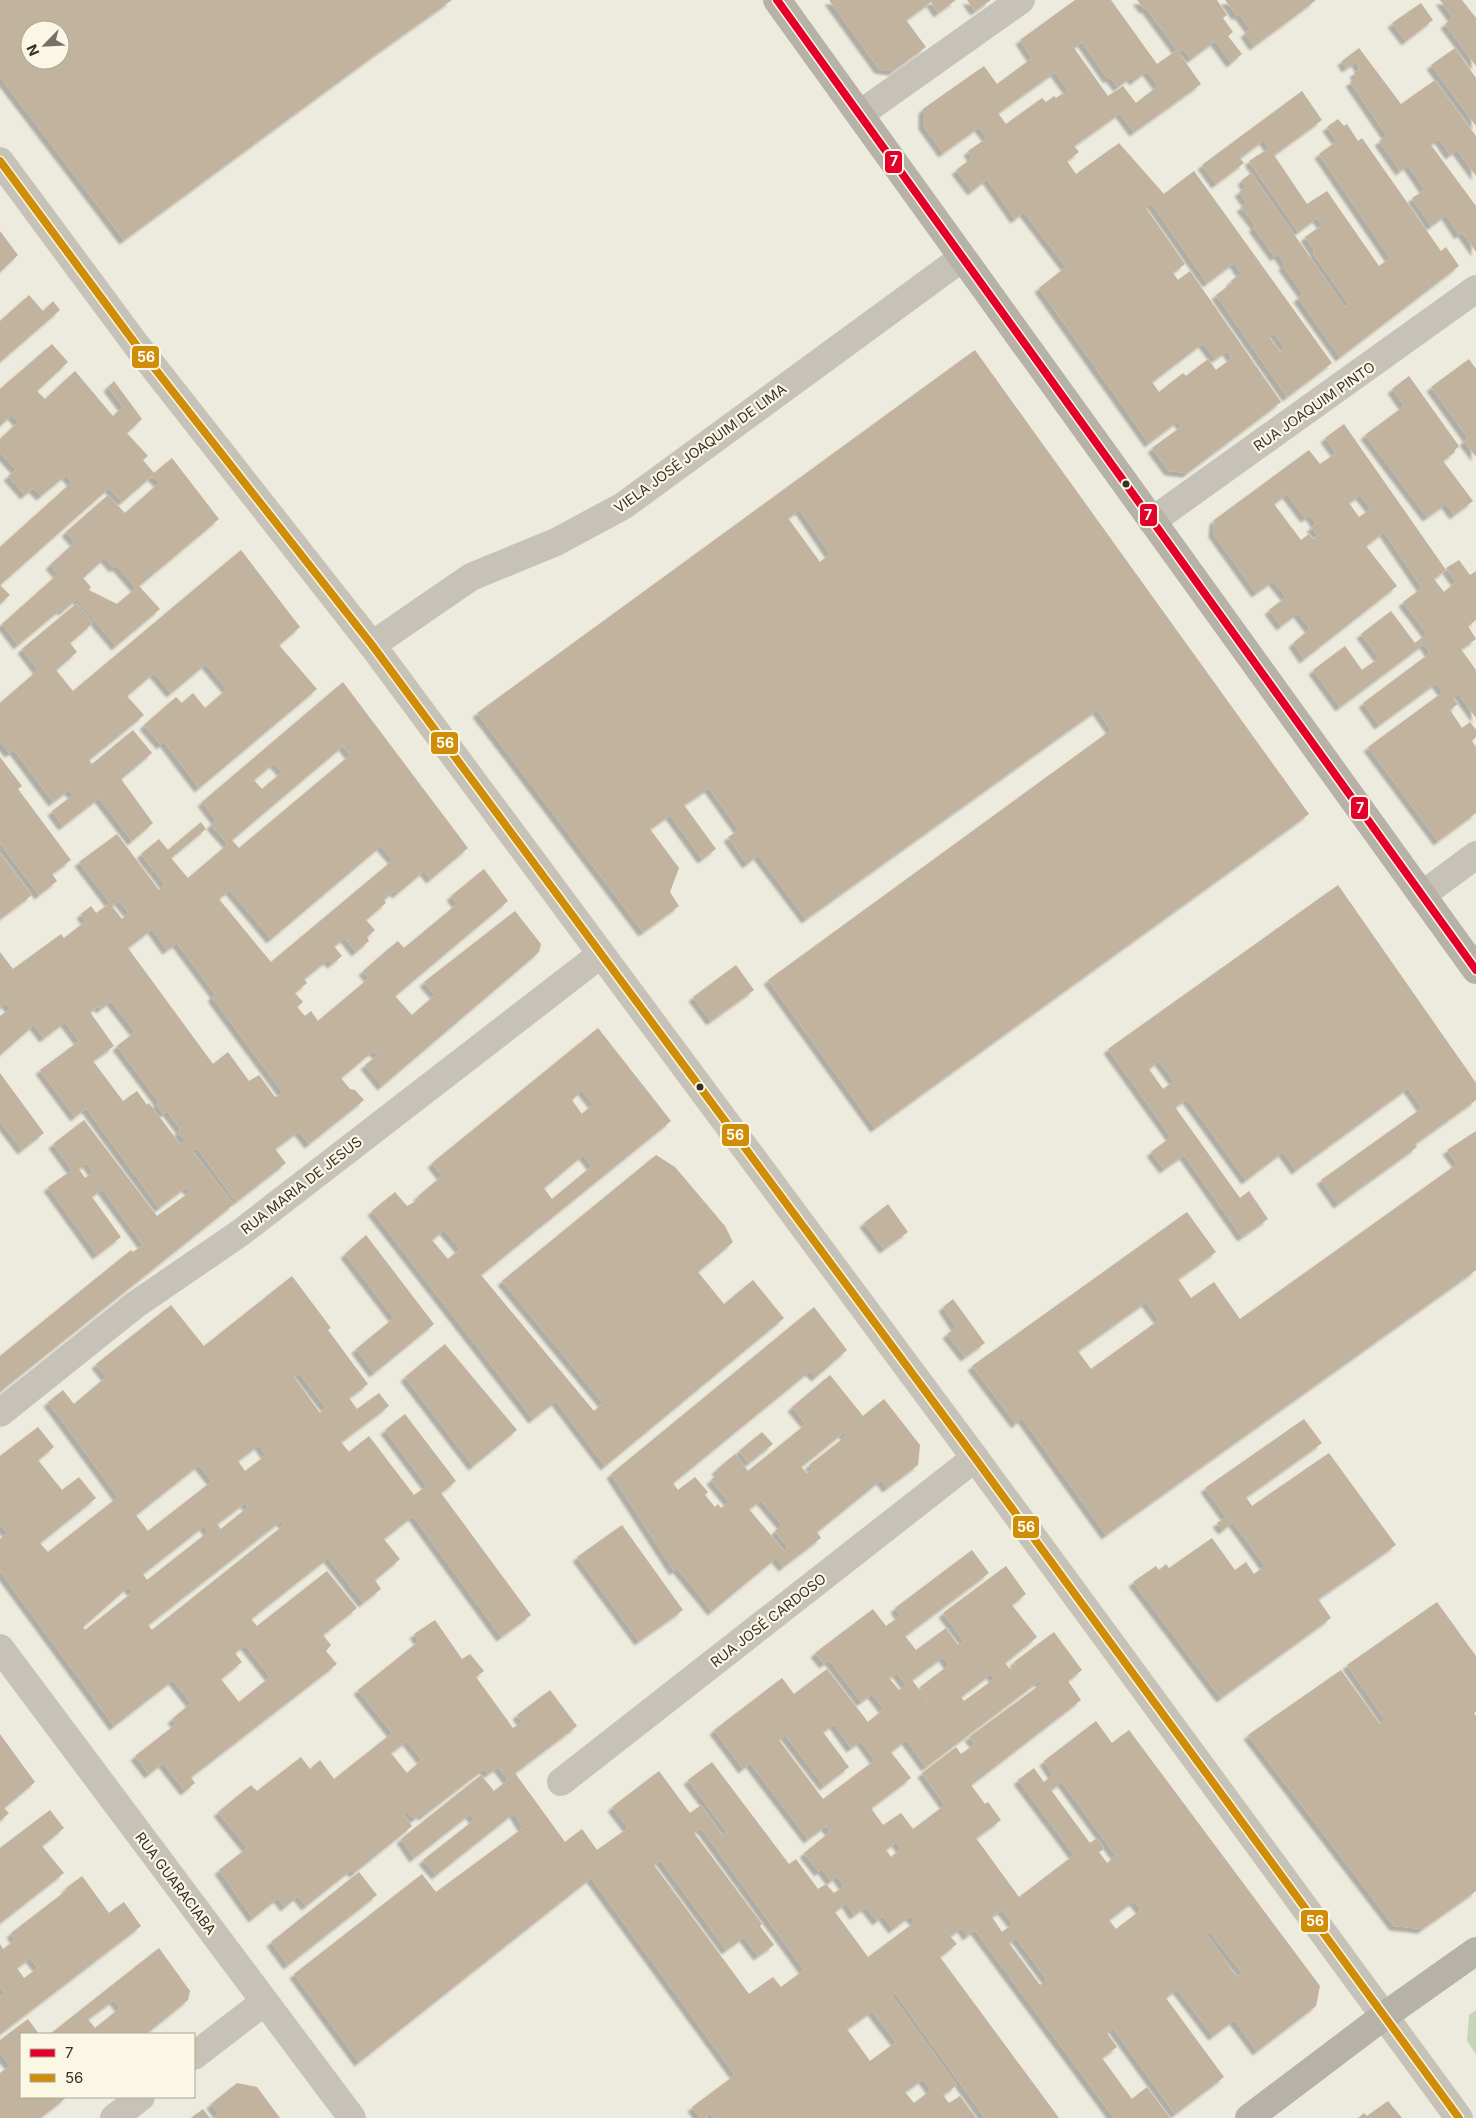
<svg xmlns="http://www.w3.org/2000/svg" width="1476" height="2118" font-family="Inter,sans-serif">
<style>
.green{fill:#c6d5b7}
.building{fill:#c2b39e;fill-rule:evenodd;filter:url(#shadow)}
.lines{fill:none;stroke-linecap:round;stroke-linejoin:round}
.street{stroke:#c6c2b7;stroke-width:28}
.secondary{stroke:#b6b2a8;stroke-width:28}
.bus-1-casing{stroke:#faf7e4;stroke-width:11}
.bus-2-casing{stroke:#faf7e4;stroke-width:11}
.bus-1{stroke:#e4002b;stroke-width:8}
.bus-2{stroke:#d08e08;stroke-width:8}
.bus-dot{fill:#363026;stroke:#faf7e4;stroke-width:2}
.labels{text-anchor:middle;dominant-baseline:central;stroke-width:4.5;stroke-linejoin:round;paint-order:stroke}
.street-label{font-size:14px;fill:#363026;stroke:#faf7e4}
.line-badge{stroke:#faf7e4;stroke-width:2}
.badge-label{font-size:14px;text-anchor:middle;font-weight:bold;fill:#fff}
</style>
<defs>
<filter id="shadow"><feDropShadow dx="-4.5" dy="4.5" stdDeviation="1" flood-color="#0004"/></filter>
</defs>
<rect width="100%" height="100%" fill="#edeade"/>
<polygon class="green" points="1476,2010 1476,2054 1467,2041 1469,2015"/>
<g class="building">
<path d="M0,0H452L376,54L124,240L0,77ZM30,30H60V60H30Z"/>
<polygon points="829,0 956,0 938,13 931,2 906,20 926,47 893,71 879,69"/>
<polygon points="967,0 991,0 975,11"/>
<path d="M1075,0H1111L1157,64L1177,50L1146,8L1144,9L1137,0H1217L1227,15L1223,18L1233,32L1228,36L1242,54L1231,63L1215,41L1191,59L1183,49L1179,53L1201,84L1134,132L1120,113L1074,146L1079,152L1067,161L1076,174L1119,143L1164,194L1194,171L1332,363L1287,397L1216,295L1232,283L1231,281L1241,273L1234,263L1207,283L1151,203L1146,208L1185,264L1173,273L1178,280L1190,271L1281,402L1187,473L1169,471L1152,448L1182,426L1178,421L1149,443L1039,288L1066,267L1024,212L1015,219L987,179L972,191L956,170L972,158L968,151L987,138L979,127L943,153L923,125V109L984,66L997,84L1032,58L1020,40ZM1082,42L1108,79L1110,77L1118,87L1131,77L1134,81L1147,71L1158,86L1136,103L1123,86L1108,96L1074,48ZM1055,72L1068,90L1056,98L1054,96L1046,102L1042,98L1006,124L998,113ZM1274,333L1285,348L1280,352L1269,337ZM1203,343L1215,359L1227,351L1232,358L1216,370L1208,359L1186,376L1183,373L1159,392L1152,382Z"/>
<polygon points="1225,0 1316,0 1254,46 1245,33 1250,29 1239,14 1237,16"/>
<polygon points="1440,0 1462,0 1476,18 1476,66 1445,24 1453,18"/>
<polygon points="1421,3 1433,20 1406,41 1392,23"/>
<polygon points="1359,48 1401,104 1435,80 1476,136 1476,176 1457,150 1450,155 1439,139 1431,145 1476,206 1476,252 1462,232 1459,235 1446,215 1431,226 1412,198 1425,190 1408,165 1400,171 1379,141 1387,136 1350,82 1357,78 1354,73 1360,69 1356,62 1346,68 1342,61"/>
<polygon points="1455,48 1476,78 1476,126 1431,65"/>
<polygon points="1302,91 1322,120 1274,155 1307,204 1327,191 1379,266 1390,258 1319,154 1337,141 1327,127 1338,119 1344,126 1347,124 1358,141 1362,138 1441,251 1446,247 1459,266 1340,357 1298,298 1303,294 1283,266 1285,264 1278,254 1275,257 1253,227 1256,226 1241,207 1247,203 1239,192 1246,187 1242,180 1251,173 1345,307 1349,305 1313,253 1315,252 1305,237 1322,225 1317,218 1298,232 1249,161 1269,148 1264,140 1240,158 1244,163 1216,184 1202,165"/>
<polygon points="0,231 18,255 0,272"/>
<polygon points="29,295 43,311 53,301 60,310 0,362 0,321"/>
<path d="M52,344L68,362L37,391L45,399L75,371L113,416L123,407L108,387L114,381L142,419L127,433L148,456L143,460L154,473L172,458L219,519L139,586L160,609L116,646L77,599L63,611L61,609L18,645L2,624L58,574L50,565L75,542L66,532L108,495L125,513L159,483L152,476L122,502L109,488L0,585L10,595L0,604V547L72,482L66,475L41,496L33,488L25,495L8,476L16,470L0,452V439L18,422L12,415L0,426V389ZM105,558L114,568L117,566L136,588L117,604L89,590L91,587L83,578Z"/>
<path d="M975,350L1309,814L875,1128L768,980L1111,730L1097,710L806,919L758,855L747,864L728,837L739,830L709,788L684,805L716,849L702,859L670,815L650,829L679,868L670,892L679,906L643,932L477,713ZM800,510L830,554L820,562L788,518Z"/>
<polygon points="1469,359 1476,369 1476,457 1464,441 1468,438 1431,387"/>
<polygon points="1409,376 1459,446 1454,451 1455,452 1443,461 1473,501 1454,515 1446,504 1427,517 1365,435 1404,406 1392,389"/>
<path d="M1344,424L1446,570L1434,579L1444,592L1456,582L1446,568L1459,560L1470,575L1476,571V620L1468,626L1476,639L1461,649L1476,670V718L1458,693L1453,698L1458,704L1450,710L1462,728L1470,722L1476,730V737L1472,741L1476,747V813L1438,841L1368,747L1443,692L1436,683L1379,725L1363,703L1430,653L1424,644L1340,707L1313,670L1345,646L1362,670L1379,658L1361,634L1391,611L1415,643L1427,634L1403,602L1422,588L1384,532L1366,546L1397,586L1304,659L1293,643L1310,629L1298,613L1281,626L1269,610L1286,597L1273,581L1256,593L1213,533L1214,520L1309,450L1320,464L1336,453L1325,438ZM1287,494L1305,518L1310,515L1316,524L1311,527L1318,535L1313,539L1309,534L1301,540L1274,504ZM1360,495L1371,509L1359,517L1349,503Z"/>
<polygon points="241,550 300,627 279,645 317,689 199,788 164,742 161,745 144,725 176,697 182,703 193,693 205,708 227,689 206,664 171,693 154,673 127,696 144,715 89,760 92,764 133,730 152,753 121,779 153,823 132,841 99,798 63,826 52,811 73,795 69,790 53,802 14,750 9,753 0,741 0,703 38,670 22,649 77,603 93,623 70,643 77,652 56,670 73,691"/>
<path d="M343,682L468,848L431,879L424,871L397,894L394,891L384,900L386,903L366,920L375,930L367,937L369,941L356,952L345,938L334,946L342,956L332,964L328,960L304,979L307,983L295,993L303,1002L297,1007L305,1016L311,1011L318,1021L369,978L363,971L387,950L398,941L404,948L457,904L451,896L484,869L508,901L395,996L412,1015L435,995L424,982L515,911L541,944L539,952L382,1086L365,1065L378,1055L373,1051L341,1078L350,1089L355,1090L364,1100L309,1144L299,1131L275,1149L286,1163L236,1202L197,1148L192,1151L234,1204L2,1390L0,1388V1356L131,1250L133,1252L143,1245L102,1189L92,1197L121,1237L97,1255L48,1187L72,1170L53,1144L84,1120L157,1216L190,1192L186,1187L159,1208L86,1108L75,1117L40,1070L79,1041L65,1022L44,1038L34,1025L0,1055V1016L10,1009L6,1003L0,1008V952L13,969L61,934L64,938L86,921L81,914L91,906L96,913L110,903L79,862L117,834L159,890L165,885L141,854L159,839L168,850L201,822L206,829L171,858L188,878L228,844L211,825L216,820L202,802ZM343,746L350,755L239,848L232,840ZM274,763L282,772L262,789L254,780ZM381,846L393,860L271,962L219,899L230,890L271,939ZM119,901L129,913L122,919L112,906ZM152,929L167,950L177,943L215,994L212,997L283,1093L275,1097L259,1075L249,1081L228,1052L213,1064L128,948ZM111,1001L135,1032L117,1046L159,1102L156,1104L163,1114L167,1111L181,1130L178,1132L185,1141L180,1144L149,1103L147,1105L137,1091L123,1101L93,1061L114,1046L90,1012L99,1006L101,1009ZM87,1163L93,1172L85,1178L79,1169Z"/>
<polygon points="0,757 22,786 18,789 71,860 52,874 57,881 39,895 0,843"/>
<polygon points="0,853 32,895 0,919"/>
<path d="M1338,885L1470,1074L1476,1083V1100L1415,1144L1417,1147L1338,1204L1321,1180L1422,1108L1408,1088L1296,1170L1283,1152L1246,1180L1187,1099L1175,1107L1240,1198L1249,1191L1268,1219L1242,1237L1184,1155L1164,1169L1151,1152L1171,1137L1108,1049ZM1159,1061L1174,1081L1163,1089L1149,1069Z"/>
<polygon points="736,965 754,990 711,1021 693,997"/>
<path d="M598,1028L671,1121L481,1275L594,1411L603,1403L502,1281L656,1155L675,1167L725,1226L733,1242L698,1272L724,1304L753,1280L784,1318L605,1466L556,1401L533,1419L372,1211L395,1192L407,1206L420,1199L418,1196L442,1176L432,1163ZM582,1090L593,1104L582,1114L572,1100ZM583,1155L592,1166L552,1199L544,1188ZM444,1230L460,1249L448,1259L432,1240Z"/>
<polygon points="0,1073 44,1133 22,1150 0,1121"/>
<path d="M1476,1131V1270L1106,1535L1022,1418L1016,1424L972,1366L1187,1212L1216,1252L1178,1279L1191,1298L1214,1282L1240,1319L1457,1164L1447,1150ZM1146,1302L1159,1320L1091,1369L1078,1351Z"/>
<polygon points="888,1204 908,1232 884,1249 864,1223"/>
<polygon points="366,1235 434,1324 374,1373 356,1349 394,1318 345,1254"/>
<path d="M292,1276L331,1328L328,1330L368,1384L349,1398L357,1409L379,1393L389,1406L341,1442L349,1452L369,1436L414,1495L427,1486L385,1430L405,1414L456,1481L441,1493L531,1615L501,1637L413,1516L384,1539L400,1559L375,1580L381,1589L363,1603L328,1558L251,1619L257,1626L327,1571L357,1608L323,1635L331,1645L326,1651L337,1664L191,1777L195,1783L185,1791L163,1763L149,1774L135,1756L176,1724L172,1719L191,1703L173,1680L114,1726L0,1571V1539L7,1533L0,1524V1456L38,1427L54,1447L38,1460L62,1490L79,1477L96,1498L40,1543L48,1552L118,1497L48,1402L63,1390L74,1404L106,1377L96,1364L171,1305L204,1346ZM299,1373L326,1408L320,1413L294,1377ZM259,1445L266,1455L245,1471L238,1461ZM199,1465L212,1481L148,1531L136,1515ZM245,1503L248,1507L221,1529L217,1524ZM281,1521L284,1525L152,1630L148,1625ZM204,1526L208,1532L147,1580L143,1574ZM128,1587L133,1592L85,1630L83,1627ZM245,1645L270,1677L239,1702L221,1679L242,1662L235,1653Z"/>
<polygon points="953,1299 985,1343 965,1357 947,1334 956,1327 943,1307"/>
<path d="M814,1307L847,1350L816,1377L810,1371L673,1483L678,1490L695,1477L708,1492L705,1495L715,1507L718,1504L721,1508L729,1502L711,1480L719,1473L716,1470L735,1454L748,1471L806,1424L792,1407L830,1375L863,1416L884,1399L920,1445L918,1465L887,1488L881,1480L817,1532L821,1538L783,1567L776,1558L712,1611L677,1568L674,1571L611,1474ZM843,1433L846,1436L809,1465L813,1469L807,1473L801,1467ZM761,1500L782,1525L775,1531L788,1548L784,1551L749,1509Z"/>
<polygon points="445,1344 517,1430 473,1466 405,1377"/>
<polygon points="1304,1419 1322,1443 1246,1497 1252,1506 1329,1453 1396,1545 1318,1599 1331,1618 1221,1698 1133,1582 1156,1566 1159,1570 1166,1564 1169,1568 1212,1538 1235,1570 1246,1562 1254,1574 1265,1566 1233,1522 1223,1530 1217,1523 1226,1517 1205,1488"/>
<polygon points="762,1432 773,1444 749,1463 739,1451"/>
<polygon points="622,1525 683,1610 639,1641 577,1557"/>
<path d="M972,1550L989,1573L905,1636L916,1650L946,1628L958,1645L964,1641L943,1613L1006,1566L1026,1594L1012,1605L1037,1637L1005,1663L1010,1669L1016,1665L1014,1662L1054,1632L1082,1670L1068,1681L1081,1700L971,1785L985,1804L988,1802L1001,1820L976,1838L1019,1897L1074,1855L1018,1780L1034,1768L1044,1782L1053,1775L1044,1761L1096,1721L1112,1743L1129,1730L1320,1986L1316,2006L1257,2051L1234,2020L1213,2036L1177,1989L1166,1998L1224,2077L1175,2114L1113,2028L1107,2033L1117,2047L1102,2058L1132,2099L1147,2087L1170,2118H1114L975,1930L967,1936L962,1928L950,1936L957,1944L940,1957L1059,2118H985L895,1993L892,1996L957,2085L943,2095L949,2103L960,2096L976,2118H714L710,2113L704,2118H700L692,2107L735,2075L591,1878L359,2062L294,1974L422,1874L436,1892L523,1828L514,1813L436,1875L423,1860L474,1820L470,1814L414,1858L401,1839L481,1775L494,1791L508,1780L498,1767L488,1774L484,1769L423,1816L421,1814L414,1819L407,1811L403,1814L412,1826L354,1873L351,1870L306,1906L298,1896L285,1907L278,1898L253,1918L219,1870L247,1848L218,1812L251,1785L257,1791L301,1757L310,1769L320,1760L334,1779L392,1733L358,1690L419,1641L414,1634L435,1620L462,1659L470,1654L484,1671L476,1677L513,1728L522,1722L517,1715L550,1690L577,1726L515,1773L565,1842L582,1829L597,1850L628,1828L612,1807L659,1771L690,1813L701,1805L722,1835L727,1832L688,1780L712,1762L789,1864L796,1859L818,1889L826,1884L834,1893L844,1886L837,1876L831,1881L822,1869L819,1872L804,1853L830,1832L826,1826L808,1839L750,1763L743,1769L714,1730L782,1678L794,1694L827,1669L868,1722L884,1709L872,1694L861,1702L829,1660L824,1664L815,1653L873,1609L886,1626L900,1616L895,1608ZM943,1657L949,1665L920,1687L928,1698L927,1700L912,1680ZM897,1673L906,1685L899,1690L889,1678ZM991,1674L994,1679L964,1701L961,1697ZM1039,1681L1041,1684L969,1737L975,1744L961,1754L956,1747L922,1773L945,1805L913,1829L901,1813L883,1825L871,1808L911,1778L891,1752L906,1740L926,1767ZM834,1724L851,1748L861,1741L875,1760L823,1799L779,1740L785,1735L824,1786L849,1767L823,1732ZM407,1741L422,1760L407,1773L391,1753ZM1062,1782L1116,1856L1107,1863L1099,1852L1104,1849L1097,1838L1090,1843L1051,1790ZM701,1828L804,1970L781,1987L773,1977L749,1994L654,1865L660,1860L726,1950L744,1937L758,1956L774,1945L760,1926L762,1924L694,1833ZM896,1842L901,1849L891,1857L886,1850ZM1134,1901L1141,1910L1116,1929L1109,1920ZM846,1903L854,1915L866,1907L877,1921L883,1916L893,1929L910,1916L915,1922L868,1957L835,1912ZM1002,1910L1013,1924L1002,1932L992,1917ZM1210,1932L1242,1973L1237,1977L1207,1935ZM1016,1938L1047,1980L1040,1985L1009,1943ZM872,2011L896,2042L870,2061L847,2029ZM923,2079L931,2090L914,2103L905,2092Z"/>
<polygon points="1437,1602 1476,1656 1476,1712 1474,1713 1476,1716 1476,1891 1422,1929 1394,1926 1248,1735 1341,1670 1380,1724 1385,1720 1347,1665"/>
<polygon points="0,1734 35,1782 4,1808 9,1813 0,1821"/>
<polygon points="50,1810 64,1828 42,1846 64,1873 0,1923 0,1848"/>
<polygon points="359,1872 377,1895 288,1965 271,1942"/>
<path d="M82,1876L109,1913L124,1902L141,1926L0,2034V1997L5,1993L0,1987V1944L3,1949L15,1940L11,1933L67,1890L66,1888ZM30,1958L38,1968L24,1978L17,1968Z"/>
<path d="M159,1948L190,1991L188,2000L146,2034H50ZM114,2000L120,2008L95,2028L88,2019Z"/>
<polygon points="28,2019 39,2034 21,2034 21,2097 67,2097 40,2118 0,2118 0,2073 10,2066 0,2053 0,2040"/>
<polygon points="237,2083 257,2087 280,2118 213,2118 218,2114 211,2104"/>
<polygon points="1388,2101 1402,2118 1358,2118 1364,2113 1367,2116"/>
<polygon points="203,2109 210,2118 191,2118"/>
</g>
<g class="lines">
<g class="street">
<polyline points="860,114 1021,0"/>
<polyline points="0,161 137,346 372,645 975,1458 1459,2118"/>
<polyline points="1152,521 1476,289"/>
<polyline points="372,645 471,577 556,542 623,506 962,258"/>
<polyline points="1422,895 1476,855"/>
<polyline points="0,1413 135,1305 240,1233 600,955"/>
<polyline points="0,1648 352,2118"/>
<polyline points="561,1782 975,1458"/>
<polyline points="194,2056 264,2002"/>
<polyline points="114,2118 141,2097"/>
</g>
<g class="secondary">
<polyline points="777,0 1476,970"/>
<polyline points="1249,2118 1384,2016 1476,1951"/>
</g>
<defs>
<polyline id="bus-1" points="777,0 1476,970"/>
<polyline id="bus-2" points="0,161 137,346 372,645 975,1458 1459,2118"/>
</defs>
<use href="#bus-1" class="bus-1-casing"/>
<use href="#bus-2" class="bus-2-casing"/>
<use href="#bus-1" class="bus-1"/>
<use href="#bus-2" class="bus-2"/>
</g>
<g class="bus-dot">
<circle cx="1126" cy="484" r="4.5"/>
<circle cx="700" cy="1087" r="4.5"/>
</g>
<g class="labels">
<g class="street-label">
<text transform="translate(1314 406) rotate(-35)">RUA JOAQUIM PINTO</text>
<text transform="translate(700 448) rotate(-36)">VIELA JOSÉ JOAQUIM DE LIMA</text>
<text transform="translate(301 1185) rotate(-38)">RUA MARIA DE JESUS</text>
<text transform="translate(768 1620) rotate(-38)">RUA JOSÉ CARDOSO</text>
<text transform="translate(176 1883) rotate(53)">RUA GUARACIABA</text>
</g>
</g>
<g class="line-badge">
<rect x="884" y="150" width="19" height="24" rx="5" fill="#e4002b"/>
<rect x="131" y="345" width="29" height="24" rx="5" fill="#d08e08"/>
<rect x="1139" y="503" width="19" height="24" rx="5" fill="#e4002b"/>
<rect x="430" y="731" width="29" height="24" rx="5" fill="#d08e08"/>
<rect x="1350" y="796" width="19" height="24" rx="5" fill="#e4002b"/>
<rect x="721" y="1123" width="29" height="24" rx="5" fill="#d08e08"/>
<rect x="1012" y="1515" width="28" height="24" rx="5" fill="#d08e08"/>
<rect x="1300" y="1909" width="29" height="24" rx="5" fill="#d08e08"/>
</g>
<g class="badge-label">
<text x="894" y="166">7</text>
<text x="146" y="362">56</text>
<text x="1148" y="520">7</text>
<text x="445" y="748">56</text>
<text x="1360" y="813">7</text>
<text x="735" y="1140">56</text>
<text x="1026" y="1532">56</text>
<text x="1315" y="1926">56</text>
</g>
<rect x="20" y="2033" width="175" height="65" fill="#faf7e4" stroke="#aca798"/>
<rect x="30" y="2049" width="25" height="8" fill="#e4002b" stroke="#aca798"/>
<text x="65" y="2058" font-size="15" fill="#363026">7</text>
<rect x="30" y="2074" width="25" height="8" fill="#d08e08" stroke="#aca798"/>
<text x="65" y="2083" font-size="15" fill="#363026">56</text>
<g transform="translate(45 45) rotate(246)"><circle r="24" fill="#faf7e4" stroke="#aca798"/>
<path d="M0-4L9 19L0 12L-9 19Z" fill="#767166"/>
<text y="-8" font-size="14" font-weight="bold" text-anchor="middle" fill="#363026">N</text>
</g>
</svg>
